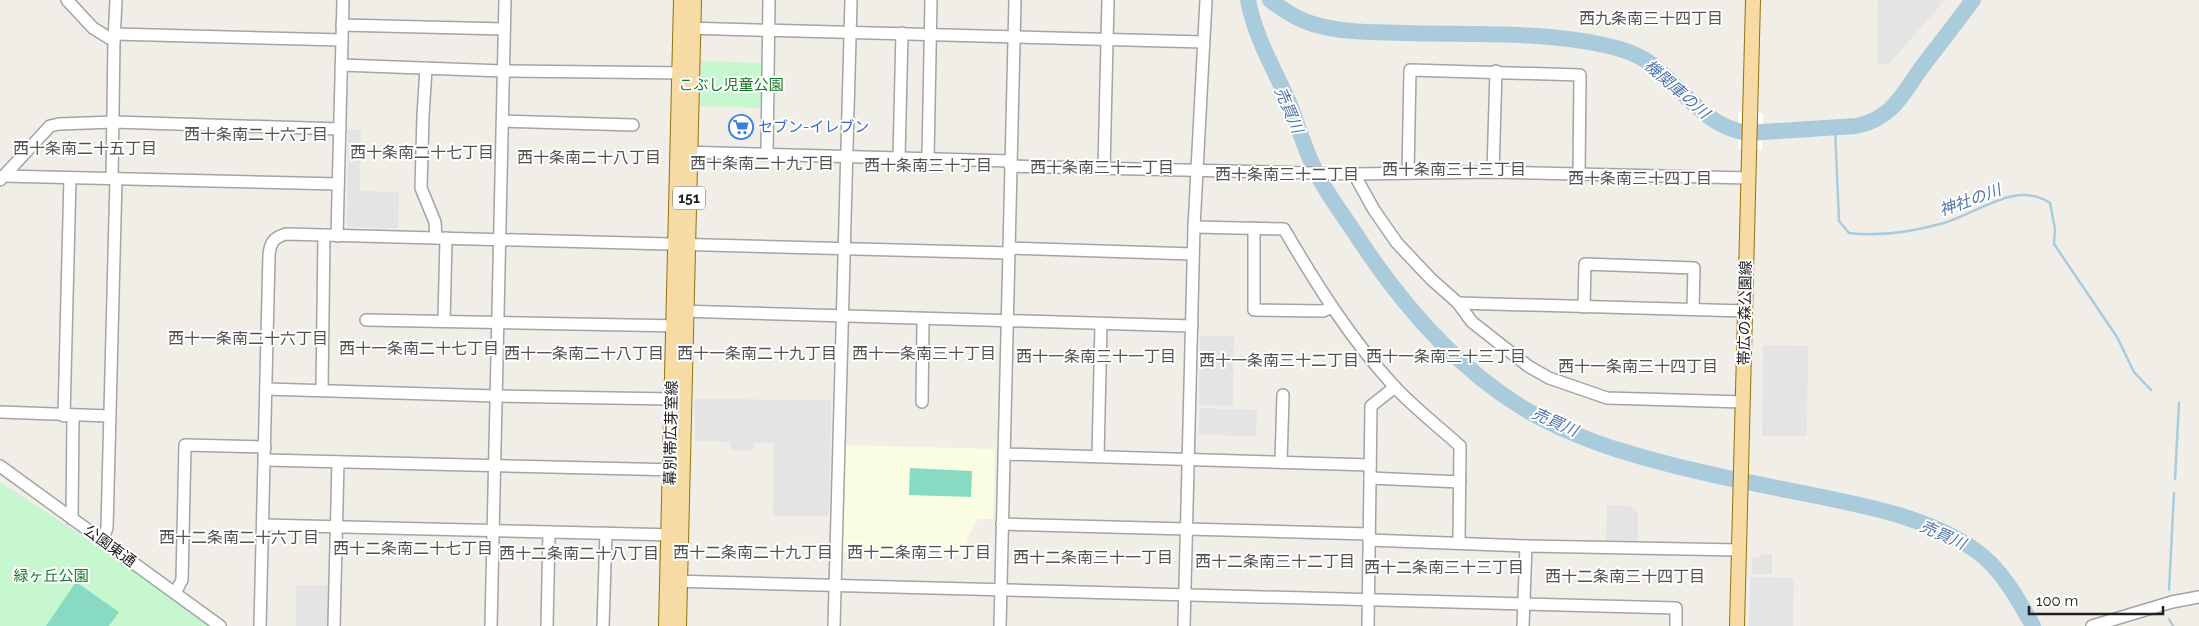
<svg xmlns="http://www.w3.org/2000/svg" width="2199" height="626" font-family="Raleway,'Noto Sans JP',sans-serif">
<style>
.education{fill:#fbfde2}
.park{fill:#c7f7cf}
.pitch{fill:#89dac2}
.parking{fill:#e4e4e4}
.pier{fill:#fff}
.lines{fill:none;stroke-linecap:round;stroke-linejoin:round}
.stream{stroke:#aacbdb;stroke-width:2.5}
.river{stroke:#aacbdb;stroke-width:16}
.minor-casing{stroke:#a4a4a4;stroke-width:14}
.major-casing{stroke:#937209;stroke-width:16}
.minor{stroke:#fff;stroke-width:11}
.major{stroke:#f7dba5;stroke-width:14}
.labels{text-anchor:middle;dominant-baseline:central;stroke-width:4;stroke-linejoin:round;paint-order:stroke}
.shield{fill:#fff;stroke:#636363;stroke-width:1}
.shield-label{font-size:14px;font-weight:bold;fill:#202020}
.park-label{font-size:15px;fill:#127924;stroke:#fff}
.shop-label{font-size:15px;fill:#366cbe;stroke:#fff;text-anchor:start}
.street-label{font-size:15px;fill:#202020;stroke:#fff}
.neighbourhood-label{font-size:16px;fill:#535353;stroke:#fff}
.water-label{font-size:16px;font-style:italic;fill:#5175ab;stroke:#fff}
</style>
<rect width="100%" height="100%" fill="#f0eee7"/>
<polygon class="education" points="843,445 995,449 993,519 978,519 967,539 967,555 840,552"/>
<g class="park">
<polygon points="701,61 762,63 761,108 700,106"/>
<polygon points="0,482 220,626 0,626"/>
</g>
<g class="pitch">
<polygon points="910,468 972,471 971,497 909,495"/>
<polygon points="76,582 119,612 109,626 46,626"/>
</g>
<g class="parking">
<polygon points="1878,0 1945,0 1889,64 1877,63"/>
<polygon points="348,130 361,130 360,191 399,192 398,228 347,227"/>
<polygon points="1200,336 1234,336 1233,406 1199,405"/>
<polygon points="1763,345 1808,346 1807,436 1762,436"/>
<polygon points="695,399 831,400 829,516 773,516 774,443 754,443 753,451 730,450 730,442 695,441"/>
<polygon points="1200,408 1257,410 1256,436 1199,435"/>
<polygon points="1607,505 1629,506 1638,513 1638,541 1606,541"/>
<polygon points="1761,554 1772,554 1772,574 1752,574 1752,557 1761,557"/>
<polygon points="1750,577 1794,578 1793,626 1749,626"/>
<polygon points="296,585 331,585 330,626 296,626"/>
</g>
<g class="pier">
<polygon points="1738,112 1763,113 1762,150 1738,149"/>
<polygon points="1288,165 1344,165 1353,183 1297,181"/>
</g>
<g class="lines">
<g class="stream">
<path d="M1835,127L1839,221L1849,233C1879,237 1915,231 1944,223C1979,213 2015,180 2050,203L2055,229L2054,244L2117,337L2134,372L2151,390"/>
<polyline points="2175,479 2179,403"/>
<polyline points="2169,590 2174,493"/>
<polyline points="2169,619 2173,626"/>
</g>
<g class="river">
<path d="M1248,0C1255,38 1275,70 1290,105C1297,123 1303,143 1311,161C1321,185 1338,208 1353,230C1397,299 1453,365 1523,408C1551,425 1591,442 1622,451C1686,471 1752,483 1817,496C1871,507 1928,518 1975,550C2001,568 2018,599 2033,626"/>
<path d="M1270,0C1283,10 1296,19 1313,24C1342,33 1373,32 1403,33C1469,35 1539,31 1604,45C1618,48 1635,53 1647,61C1681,85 1702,126 1747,133L1856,126C1897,118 1905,87 1928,59C1943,40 1958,20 1973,0"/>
</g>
<defs>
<g id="minor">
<polyline points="67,0 93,28 114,41 112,179"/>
<polyline points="342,25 504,29"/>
<polyline points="685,28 1203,42"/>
<polyline points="115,34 342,40"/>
<polyline points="114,41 116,0"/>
<polyline points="341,65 503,71 687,73"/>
<polyline points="426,68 423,116 421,188 435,222 436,238"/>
<polyline points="503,121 633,125"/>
<polyline points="682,152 1010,161"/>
<polyline points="767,153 769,0"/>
<polyline points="899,157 902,33"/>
<polyline points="928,158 931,0"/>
<polyline points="1010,166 1354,174 1493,172 1748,178"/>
<polyline points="1104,168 1108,0"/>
<polyline points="1493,172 1496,71"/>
<polyline points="1408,173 1410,70 1580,75 1579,174"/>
<polyline points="1354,174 1374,210 1397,243 1431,279 1458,303 1472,322 1528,366 1549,378 1607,398 1743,402"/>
<polyline points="3,176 338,184"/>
<polyline points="0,180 50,126 59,124 114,122 340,129"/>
<path d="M1194,227L1284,229C1316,284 1350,338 1393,385C1413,407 1438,426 1460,446L1459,543"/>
<polyline points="1254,228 1254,310 1323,311 1332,307"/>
<polyline points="337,236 343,0"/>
<polyline points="1009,248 1193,254"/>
<polyline points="1458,303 1745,311"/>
<polyline points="1584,307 1585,264 1694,268 1693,309"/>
<polyline points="679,311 1192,326"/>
<polyline points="366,320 681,326"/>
<polyline points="444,321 446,238"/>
<polyline points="266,389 496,396 672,399"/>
<polyline points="322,390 324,235"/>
<polyline points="922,402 923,320"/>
<polyline points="0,412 109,416"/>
<polyline points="64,416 70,178"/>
<polyline points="1004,454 1370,465"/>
<polyline points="1098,456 1101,324"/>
<polyline points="265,460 678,470"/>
<polyline points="1281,462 1283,395"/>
<polyline points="0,466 220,626"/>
<polyline points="1370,478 1460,482"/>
<polyline points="72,519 73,416"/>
<polyline points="1002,524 1369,534"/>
<polyline points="263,525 676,535"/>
<polyline points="1369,540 1526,546 1739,550"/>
<polyline points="102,541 107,528 116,179"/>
<polyline points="671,581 1676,608 1676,626"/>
<polyline points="175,593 182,580 185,445 265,447"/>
<path d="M260,626L269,255C270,243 274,237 286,234L1009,253"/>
<polyline points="334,626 338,462"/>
<polyline points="491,626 505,0"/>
<polyline points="547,626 549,532"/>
<polyline points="603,626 606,533"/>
<polyline points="834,626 851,0"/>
<polyline points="1000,626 1015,0"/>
<polyline points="1184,626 1194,227 1206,0"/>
<polyline points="1368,626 1371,406 1395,387"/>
<polyline points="1523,626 1526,546"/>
<polyline points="2092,626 2172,602 2199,597"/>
</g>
<g id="major">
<polyline points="666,626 681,0"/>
<polyline points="679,626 694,0"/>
<polyline points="1737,626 1753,0"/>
</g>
</defs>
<use href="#minor" class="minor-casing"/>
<use href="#major" class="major-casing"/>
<use href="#minor" class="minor"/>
<use href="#major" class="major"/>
</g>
<defs>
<symbol id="supermarket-ring" viewBox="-11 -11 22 22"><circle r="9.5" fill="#fff" stroke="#3f7fe0" stroke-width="1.5"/><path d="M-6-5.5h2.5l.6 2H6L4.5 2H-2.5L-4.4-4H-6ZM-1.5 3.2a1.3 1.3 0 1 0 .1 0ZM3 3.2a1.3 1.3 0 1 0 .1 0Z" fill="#3f7fe0"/></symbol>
</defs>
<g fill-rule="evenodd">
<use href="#supermarket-ring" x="727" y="113" width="28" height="28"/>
</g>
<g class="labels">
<rect class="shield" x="673" y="186.5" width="32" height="23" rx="4"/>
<g class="shield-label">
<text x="689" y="198">151</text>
</g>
<g class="park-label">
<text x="731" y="85">こぶし児童公園</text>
<text x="51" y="576">緑ヶ丘公園</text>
</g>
<g class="shop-label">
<text x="758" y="127">セブン-イレブン</text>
</g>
<g class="street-label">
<text transform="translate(1745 313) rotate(-89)">帯広の森公園線</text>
<text transform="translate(671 433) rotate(-89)">幕別帯広芽室線</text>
<text transform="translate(110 546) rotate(36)">公園東通</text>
</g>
<g class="neighbourhood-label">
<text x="1651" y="18">西九条南三十四丁目</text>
<text x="256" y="134">西十条南二十六丁目</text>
<text x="85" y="148">西十条南二十五丁目</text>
<text x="422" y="152">西十条南二十七丁目</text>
<text x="589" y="157">西十条南二十八丁目</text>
<text x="762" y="163">西十条南二十九丁目</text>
<text x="928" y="165">西十条南三十丁目</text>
<text x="1102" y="167">西十条南三十一丁目</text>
<text x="1454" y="169">西十条南三十三丁目</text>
<text x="1287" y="174">西十条南三十二丁目</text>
<text x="1640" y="178">西十条南三十四丁目</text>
<text x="248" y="338">西十一条南二十六丁目</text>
<text x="419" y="348">西十一条南二十七丁目</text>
<text x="584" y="353">西十一条南二十八丁目</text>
<text x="757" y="353">西十一条南二十九丁目</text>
<text x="924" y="353">西十一条南三十丁目</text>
<text x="1096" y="356">西十一条南三十一丁目</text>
<text x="1446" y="356">西十一条南三十三丁目</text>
<text x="1279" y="360">西十一条南三十二丁目</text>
<text x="1638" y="366">西十一条南三十四丁目</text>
<text x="239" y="537">西十二条南二十六丁目</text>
<text x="413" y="548">西十二条南二十七丁目</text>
<text x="753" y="552">西十二条南二十九丁目</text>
<text x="919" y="552">西十二条南三十丁目</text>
<text x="579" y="553">西十二条南二十八丁目</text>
<text x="1093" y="557">西十二条南三十一丁目</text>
<text x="1275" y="561">西十二条南三十二丁目</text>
<text x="1444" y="567">西十二条南三十三丁目</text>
<text x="1625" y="576">西十二条南三十四丁目</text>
</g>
<g class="water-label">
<text transform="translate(1677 89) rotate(41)">機関庫の川</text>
<text transform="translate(1289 110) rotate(67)">売買川</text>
<text transform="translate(1970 200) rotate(-20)">神社の川</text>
<text transform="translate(1555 422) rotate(24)">売買川</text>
<text transform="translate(1943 535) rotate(24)">売買川</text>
</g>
</g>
<path d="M2029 606v8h134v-8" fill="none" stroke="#202020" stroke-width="2.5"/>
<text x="2036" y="606" font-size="15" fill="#202020" stroke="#ffffff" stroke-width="4" paint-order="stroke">100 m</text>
</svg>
